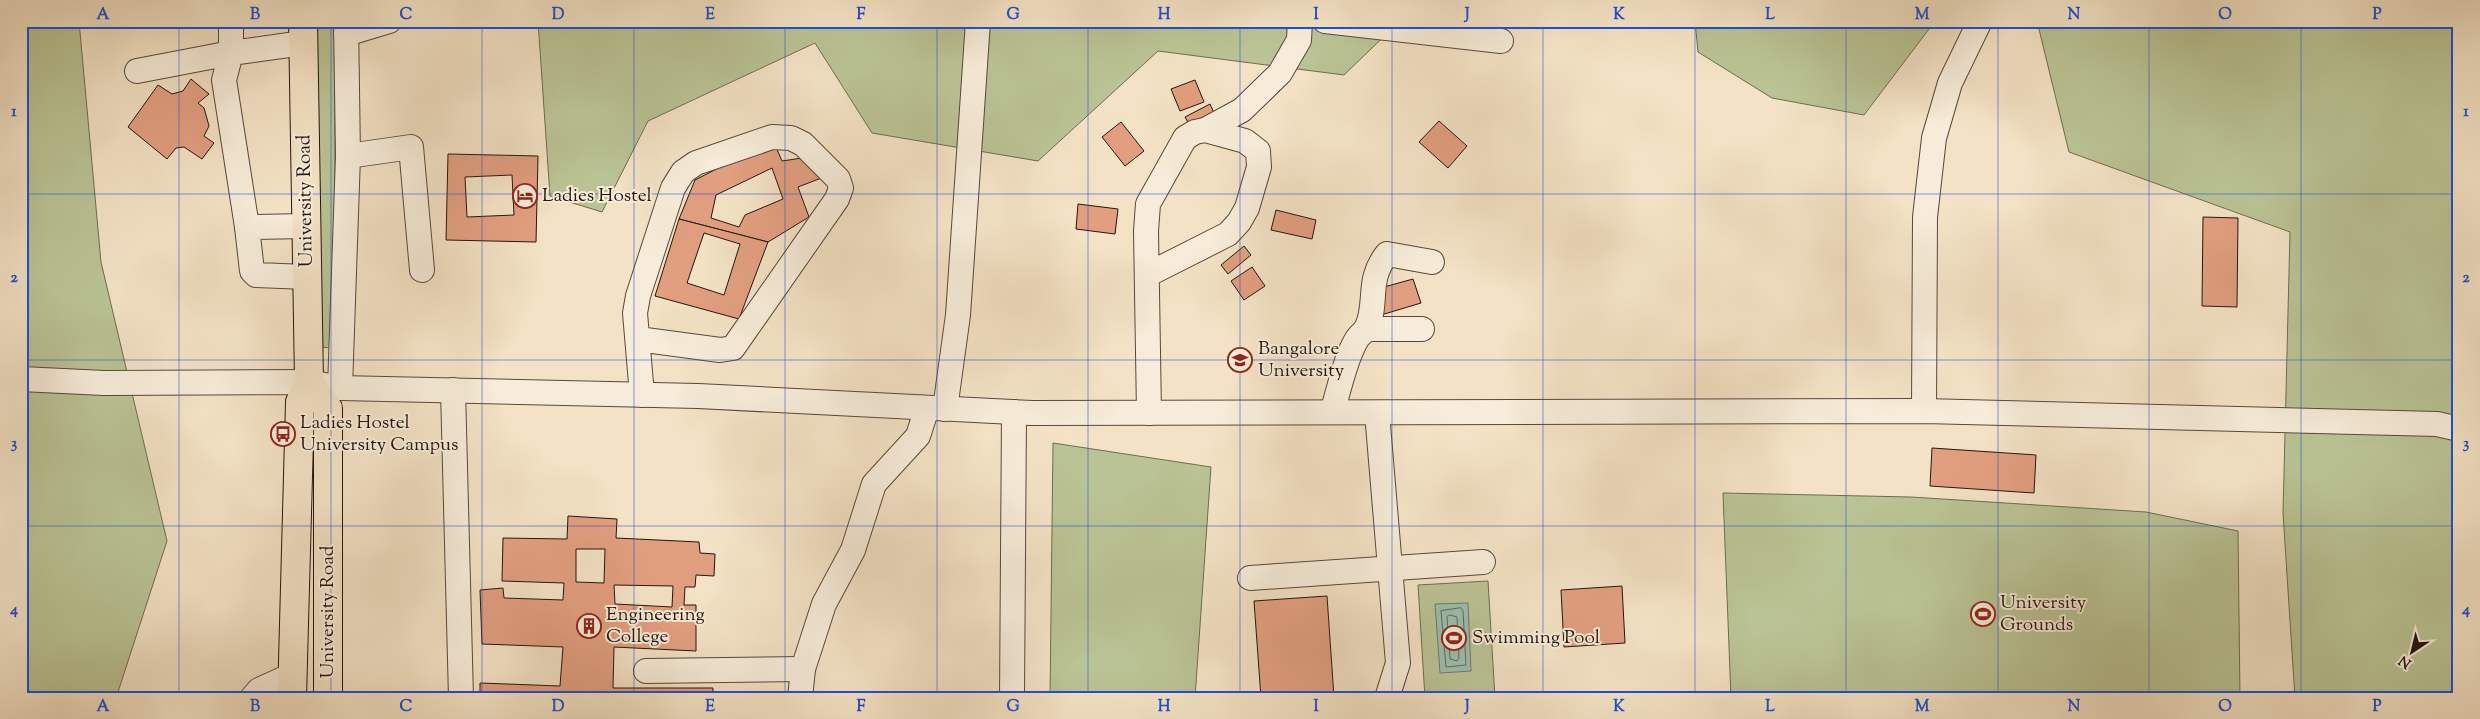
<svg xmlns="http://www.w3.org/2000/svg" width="2480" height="719" font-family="'Sorts Mill Goudy',serif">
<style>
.green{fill:#bac395;stroke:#6f6c52}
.water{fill:#9cbeaf;stroke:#6c7a6f}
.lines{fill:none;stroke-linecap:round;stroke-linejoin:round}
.shore{stroke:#606a5f;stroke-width:1}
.building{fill:#e29f80;stroke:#24150f;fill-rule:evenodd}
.minor-casing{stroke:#58483c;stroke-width:26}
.major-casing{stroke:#24150f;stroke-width:30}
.minor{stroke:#f7ecd9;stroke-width:24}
.major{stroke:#f3e2c5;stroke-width:28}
.grid{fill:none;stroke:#1d4ed8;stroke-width:1;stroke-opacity:0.55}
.labels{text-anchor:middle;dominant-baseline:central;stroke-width:4;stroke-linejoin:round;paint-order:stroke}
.poi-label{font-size:19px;fill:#24150f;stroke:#f7ecd9;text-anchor:start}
.street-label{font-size:19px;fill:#24150f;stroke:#f7ecd9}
.neatline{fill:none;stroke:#1d4ed8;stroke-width:2}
.grid-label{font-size:16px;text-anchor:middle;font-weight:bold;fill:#1d4ed8}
</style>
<rect width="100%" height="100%" fill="#f3e2c5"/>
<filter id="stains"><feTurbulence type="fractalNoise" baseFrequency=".004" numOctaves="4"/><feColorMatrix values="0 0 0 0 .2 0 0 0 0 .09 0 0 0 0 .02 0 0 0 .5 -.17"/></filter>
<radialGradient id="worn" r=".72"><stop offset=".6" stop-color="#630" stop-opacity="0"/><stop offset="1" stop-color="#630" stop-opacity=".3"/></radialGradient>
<g class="green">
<polygon points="21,21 79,21 101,262 167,541 118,692 120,698 21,698"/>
<polygon points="312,21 335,21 335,348 316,347"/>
<polygon points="538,21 1400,21 1344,75 1158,51 1038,161 872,133 815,43 648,121 602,212 550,196"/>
<polygon points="1695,21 1935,21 1864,115 1772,98 1698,52"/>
<polygon points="2037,21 2456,21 2459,26 2459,698 2295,698 2283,513 2290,232 2069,152"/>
<polygon points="1053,443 1211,467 1195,698 1050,698"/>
<polygon points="1723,493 1911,497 2146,512 2238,531 2240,698 1731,698"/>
<polygon points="1488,581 1495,698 1425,698 1418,585"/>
</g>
<polygon class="water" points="1468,603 1471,671 1440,673 1435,604"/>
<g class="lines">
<g class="shore">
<polygon points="1461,608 1463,611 1466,665 1446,667 1441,611"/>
<polygon points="1450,615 1457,617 1459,658 1457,661 1450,659 1447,617"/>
</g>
</g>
<g class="building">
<polygon points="191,79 209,94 198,103 204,108 209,126 204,136 214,143 202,159 184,147 176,148 167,159 128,127 158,85 172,94 183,91"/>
<polygon points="1195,80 1204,102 1180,111 1171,89"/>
<polygon points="1210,104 1215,115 1191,128 1185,117"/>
<polygon points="1439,121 1467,146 1448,168 1419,142"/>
<polygon points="1121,122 1144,151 1125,166 1102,137"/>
<path d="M773,140L782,161L809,157L824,177L798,187L809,217L768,242L679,219L695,180ZM772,168L783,199L745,215L739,227L711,218L716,195Z"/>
<path d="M448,154L538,156L536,242L446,240ZM512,175L514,215L467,217L465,177Z"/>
<polygon points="1078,204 1118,209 1115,234 1076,229"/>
<polygon points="1276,210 1316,220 1312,239 1271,230"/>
<polygon points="2203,217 2238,218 2237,307 2202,306"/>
<path d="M679,219L768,242L739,319L655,296ZM704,233L740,244L724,295L687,283Z"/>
<polygon points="1244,246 1251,255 1228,274 1221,265"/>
<polygon points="1252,267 1265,286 1244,300 1231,281"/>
<polygon points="1413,279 1421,303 1381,315 1373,290"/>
<polygon points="1932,448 2036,455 2034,493 1930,486"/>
<path d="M568,516L617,519L616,538L699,542L700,553L715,554L714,576L696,575L695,587H685L684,605H696V651L614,647L613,688H713V698H480V683L560,686L563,647L482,644L480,590L503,588L504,598L563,600L564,583L502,581L503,538L567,539ZM576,549H605L604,583L576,582ZM614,585L673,586L672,607L615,604Z"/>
<polygon points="1622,586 1625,643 1564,647 1561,590"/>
<polygon points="1327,596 1334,697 1261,698 1254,601"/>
</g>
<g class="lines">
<defs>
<g id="minor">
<polyline points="231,21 231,53 224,80 247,227"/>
<polyline points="1325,21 1501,41"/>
<polyline points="346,34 389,21"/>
<polyline points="137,71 231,53 303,43"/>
<polyline points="1205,130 1242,110 1280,73 1299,40 1300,21"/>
<polyline points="348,156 411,147 422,270"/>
<polyline points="306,226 247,227 252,271 256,275 307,277"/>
<polyline points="1147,275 1228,234 1239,222 1247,208 1259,167 1258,151 1245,141 1205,130 1195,132 1185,138 1148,204 1146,231 1149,413"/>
<polyline points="1366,329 1422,329"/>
<polyline points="638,339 720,350 733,348 837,199 841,188 838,179 803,144 791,138 772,137 696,163 683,172 673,188 638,296 635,313 642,395"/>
<polyline points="21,379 104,383 309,382 340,388 698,396 1032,413 1924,411 2437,424 2459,429"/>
<polyline points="340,388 348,156 346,21"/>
<polyline points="453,390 461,698"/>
<polyline points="945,409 958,315 978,21"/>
<polyline points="1924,411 1925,217 1934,138 1950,83 1980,21"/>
<path d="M1332,412C1339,391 1345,358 1357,339C1359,335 1365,332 1367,327C1378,303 1366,280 1387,254L1432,262"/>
<polyline points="1377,413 1398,663 1387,698"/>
<polyline points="1250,578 1483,562"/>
<polyline points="646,671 803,669"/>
<polyline points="252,698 259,690 292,675"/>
<polyline points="800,698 803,669 824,604 853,550 874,484 918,436 927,408"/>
<polyline points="1012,698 1014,412"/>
</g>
<g id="major">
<polyline points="309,382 328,408 328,698"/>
<polyline points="292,698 300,402 309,382 303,21"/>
</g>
</defs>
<use href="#minor" class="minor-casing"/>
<use href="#major" class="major-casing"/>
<use href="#minor" class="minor"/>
<use href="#major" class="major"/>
</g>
<path class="grid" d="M179,21V698M331,21V698M482,21V698M634,21V698M785,21V698M937,21V698M1088,21V698M1240,21V698M1392,21V698M1543,21V698M1695,21V698M1846,21V698M1998,21V698M2149,21V698M2301,21V698M21,194H2459M21,360H2459M21,526H2459"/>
<defs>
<symbol id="hotel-ring" viewBox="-11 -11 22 22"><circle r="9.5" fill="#f7ecd9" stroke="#8f2418" stroke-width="1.5"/><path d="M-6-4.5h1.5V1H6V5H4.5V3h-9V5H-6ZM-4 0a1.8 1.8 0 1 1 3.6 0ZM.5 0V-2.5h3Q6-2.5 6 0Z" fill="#8f2418"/></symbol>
<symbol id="university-ring" viewBox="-11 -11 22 22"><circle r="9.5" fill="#f7ecd9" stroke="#8f2418" stroke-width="1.5"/><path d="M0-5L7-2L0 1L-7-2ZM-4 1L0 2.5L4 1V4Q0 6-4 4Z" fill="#8f2418"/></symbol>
<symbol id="bus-ring" viewBox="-11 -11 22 22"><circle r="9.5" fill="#f7ecd9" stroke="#8f2418" stroke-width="1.5"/><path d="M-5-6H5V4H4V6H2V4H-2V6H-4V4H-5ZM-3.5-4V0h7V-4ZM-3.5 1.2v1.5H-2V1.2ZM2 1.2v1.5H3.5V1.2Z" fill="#8f2418"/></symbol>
<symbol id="stadium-ring" viewBox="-11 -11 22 22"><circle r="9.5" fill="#f7ecd9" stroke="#8f2418" stroke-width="1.5"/><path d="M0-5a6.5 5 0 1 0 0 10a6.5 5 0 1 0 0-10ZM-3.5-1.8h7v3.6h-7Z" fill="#8f2418"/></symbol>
<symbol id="building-ring" viewBox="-11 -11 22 22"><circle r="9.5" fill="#f7ecd9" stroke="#8f2418" stroke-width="1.5"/><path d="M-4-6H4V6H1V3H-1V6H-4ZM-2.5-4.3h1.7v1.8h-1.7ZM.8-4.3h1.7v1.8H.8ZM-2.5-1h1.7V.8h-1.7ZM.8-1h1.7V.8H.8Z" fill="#8f2418"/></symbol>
</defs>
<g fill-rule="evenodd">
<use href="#hotel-ring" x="511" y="182" width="28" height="28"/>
<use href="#university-ring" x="1226" y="346" width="28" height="28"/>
<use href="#bus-ring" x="269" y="420" width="28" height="28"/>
<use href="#stadium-ring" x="1969" y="600" width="28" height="28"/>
<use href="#building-ring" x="575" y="612" width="28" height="28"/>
<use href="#stadium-ring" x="1440" y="624" width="28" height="28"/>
</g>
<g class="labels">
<g class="poi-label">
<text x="542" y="196">Ladies Hostel</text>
<text x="1258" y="349">Bangalore<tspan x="1258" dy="22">University</tspan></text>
<text x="300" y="423">Ladies Hostel<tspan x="300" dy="22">University Campus</tspan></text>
<text x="2000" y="603">University<tspan x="2000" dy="22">Grounds</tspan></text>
<text x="606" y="615">Engineering<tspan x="606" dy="22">College</tspan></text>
<text x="1472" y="638">Swimming Pool</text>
</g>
<g class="street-label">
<text transform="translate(306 201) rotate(-91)">University Road</text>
<text transform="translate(328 612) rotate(-90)">University Road</text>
</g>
</g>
<rect width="2480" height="719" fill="none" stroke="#f3e2c5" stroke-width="55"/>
<g transform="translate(2412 652) rotate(215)" stroke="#f7ecd9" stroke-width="4" paint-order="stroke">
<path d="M0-4L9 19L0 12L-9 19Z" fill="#24150f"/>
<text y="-8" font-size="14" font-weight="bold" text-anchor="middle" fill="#24150f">N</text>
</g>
<rect x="28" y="28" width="2424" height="664" class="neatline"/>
<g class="grid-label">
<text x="103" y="19">A</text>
<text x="255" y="19">B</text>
<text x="406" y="19">C</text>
<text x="558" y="19">D</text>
<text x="710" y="19">E</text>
<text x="861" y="19">F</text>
<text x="1013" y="19">G</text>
<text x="1164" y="19">H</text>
<text x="1316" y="19">I</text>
<text x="1467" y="19">J</text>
<text x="1619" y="19">K</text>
<text x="1770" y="19">L</text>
<text x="1922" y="19">M</text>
<text x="2074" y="19">N</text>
<text x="2225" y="19">O</text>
<text x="2377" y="19">P</text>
<text x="14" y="116">1</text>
<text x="2466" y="116">1</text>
<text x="14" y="282">2</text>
<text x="2466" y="282">2</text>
<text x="14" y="448">3</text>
<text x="2466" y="448">3</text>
<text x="14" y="614">4</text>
<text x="2466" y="614">4</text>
<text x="103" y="711">A</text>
<text x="255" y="711">B</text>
<text x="406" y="711">C</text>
<text x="558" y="711">D</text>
<text x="710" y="711">E</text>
<text x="861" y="711">F</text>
<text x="1013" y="711">G</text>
<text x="1164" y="711">H</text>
<text x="1316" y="711">I</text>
<text x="1467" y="711">J</text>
<text x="1619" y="711">K</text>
<text x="1770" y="711">L</text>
<text x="1922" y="711">M</text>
<text x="2074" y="711">N</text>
<text x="2225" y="711">O</text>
<text x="2377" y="711">P</text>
</g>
<rect width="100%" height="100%" filter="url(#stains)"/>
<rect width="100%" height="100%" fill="url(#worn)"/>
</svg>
